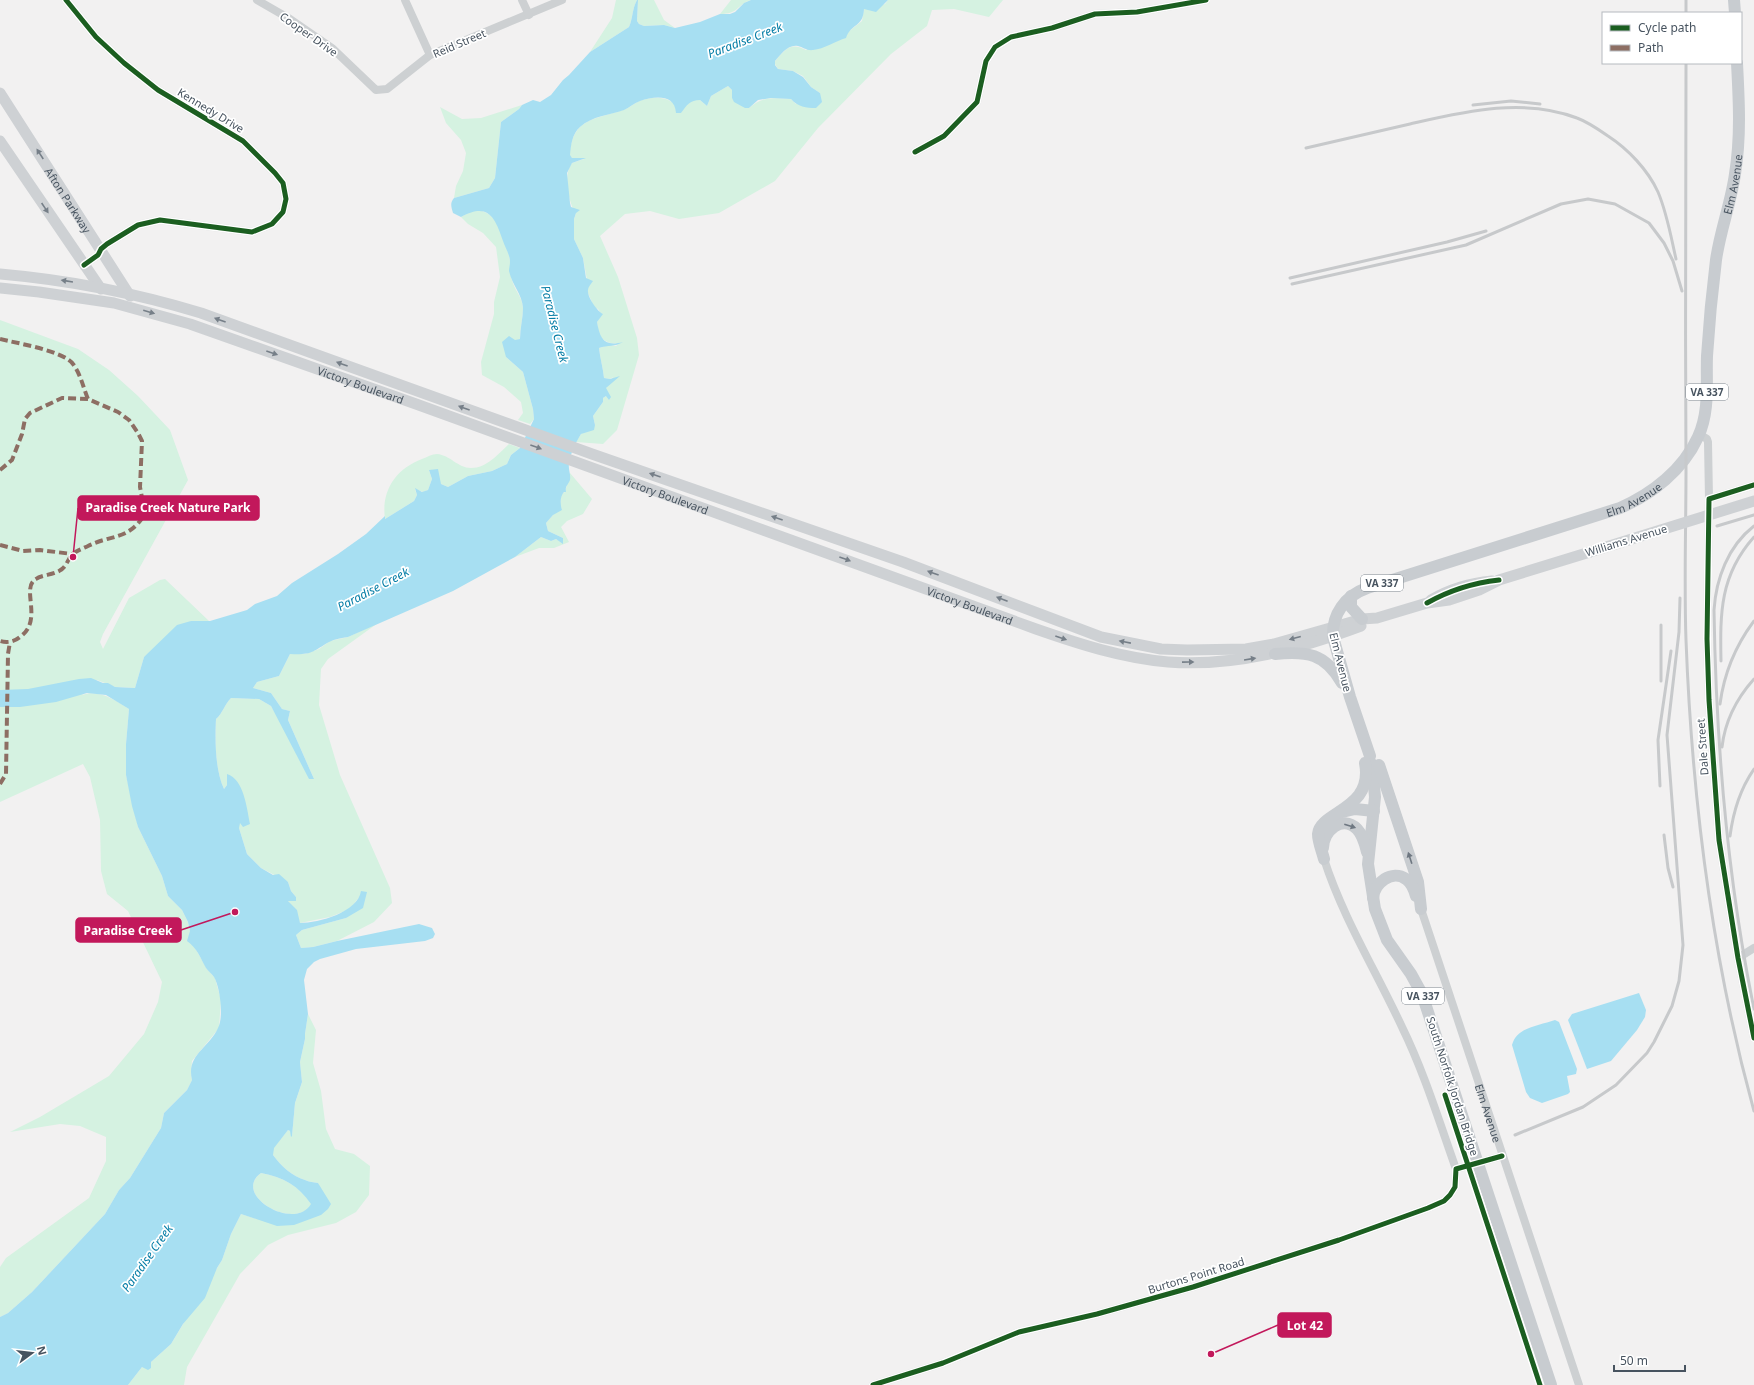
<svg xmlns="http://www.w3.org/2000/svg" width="1754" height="1385" font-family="'Noto Sans',sans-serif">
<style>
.green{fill:#d5f2e1}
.water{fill:#a7dff2;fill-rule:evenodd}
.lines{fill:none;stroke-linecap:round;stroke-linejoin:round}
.street{stroke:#cdd0d2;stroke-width:8}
.secondary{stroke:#ced1d4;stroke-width:11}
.primary{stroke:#c8ccd0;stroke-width:12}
.rail{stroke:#c7c9cb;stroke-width:3}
.secondary-bridge{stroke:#ced1d4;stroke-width:11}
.primary-bridge{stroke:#c8ccd0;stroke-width:12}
.quiet{stroke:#8d6e63;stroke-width:4;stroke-dasharray:8 4;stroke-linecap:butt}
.cycleway-casing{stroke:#fff;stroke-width:8}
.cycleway{stroke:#1b5e20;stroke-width:5}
.oneway{fill:#767f88}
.oneway2{fill:#6e7781}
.labels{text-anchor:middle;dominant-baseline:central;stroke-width:3.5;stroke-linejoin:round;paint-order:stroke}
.shield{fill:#fff;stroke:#7e878f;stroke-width:1}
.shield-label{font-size:10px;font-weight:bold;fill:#47535f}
.street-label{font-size:11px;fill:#47535f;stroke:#fff}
.water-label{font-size:12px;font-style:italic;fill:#047da6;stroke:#fff}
.leader{fill:none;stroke:#c2185b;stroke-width:1.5}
.callout-dot{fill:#c2185b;stroke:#fff;stroke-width:1.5}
.callout{fill:#c2185b;stroke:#c2185b;stroke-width:1.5}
.callout-label{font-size:12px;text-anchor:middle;font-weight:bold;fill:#fff}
</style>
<rect width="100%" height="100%" fill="#f2f1f1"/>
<g class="green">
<path d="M616,0H637C632,9 633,18 629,27L590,52L612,18Z"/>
<polygon points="638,0 654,0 664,20 675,28 664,25 644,26 639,24 637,21"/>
<path d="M731,0H751C736,5 739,14 720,14Z"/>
<path d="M888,0H1003L989,17L954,9L932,10L927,26L891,54L818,128L775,181L719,213L679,219L650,211L625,214L600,236L618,277L637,338L639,355L617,430L603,444L576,442L581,434L595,425L593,416L603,402V398L606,396V388L613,377L610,379L604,378C603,368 600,358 599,348L609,345L616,346L620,343C611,345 606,342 599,336L597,322L601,314L598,309L594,307L588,293L587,280L583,258L574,239V219L576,213C568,203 563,174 572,163L584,159L572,158L569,155C571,144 572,135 580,127C591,117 609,115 623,110C629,108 633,104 639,101C651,97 667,95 676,106L694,100H700L707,106L711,96L728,86L732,90V98L749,108C763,96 773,98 791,99L796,104L820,93L811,87L803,76L793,71L778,69L775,64V61C786,49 790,42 806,50L848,32L862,21L864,9L885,4Z"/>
<polygon points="522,105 519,109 501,122 495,178 489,188 454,198 456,186 463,171 466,153 461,140 446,123 440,107 462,119 481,118"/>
<path d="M478,210C487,212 492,215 497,223C501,234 509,251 510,261C510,269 510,275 513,283C516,292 522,297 523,308C523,318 520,328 520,339L515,341L506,357L523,372L533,409L534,419L530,424L518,420L523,413L521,402L504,387L482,375L481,362L494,314V302L500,277L496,247L483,233L468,224L461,217L471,211Z"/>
<path d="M0,320L78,349L109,370L138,396L170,430L188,480L103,634L100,642L103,649L129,598L160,580L165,579L209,621H191L144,657L135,688L115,687L97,680L82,695C99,689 115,700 129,709L126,744V775L138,827L162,876L168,896L182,910L188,922L194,946L207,969L215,978L221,1000L219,1028L192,1061L191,1073L192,1080L187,1090L164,1113L161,1128L130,1178L119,1190L105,1214L32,1292L8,1313L0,1317V1267L6,1258L89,1198L106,1161V1137L80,1126L60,1124L10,1132L40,1117L109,1076L144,1034L158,1002L162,982L128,911L107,894L101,871L100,820L90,777L83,764L0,802Z"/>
<path d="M509,444L520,448L511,455L507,464L492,471L468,476L448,487L441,484L429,470L432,479L428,490L423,492L415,489L417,495L414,501L385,519C381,490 396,469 422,459C427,457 432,454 437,454C450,455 458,468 471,468C487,468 498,454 509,444Z"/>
<path d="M570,473L592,499L583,514L567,521L561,527L569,542L554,548H539L515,557L541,537L551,541L556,539L563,543V538L548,531L546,523C554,513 562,508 561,494L565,492Z"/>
<path d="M378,623L328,659L321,669L319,705L340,775L390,888L392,903L374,922L337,941L313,947L301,948L296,935L302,930L346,918L360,896L350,909L330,917L300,923L288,901H296V897L291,891L288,882L261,868L247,854L239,828V823L227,785L224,789C215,770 215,741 216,719C223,713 224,705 231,698L259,699L271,706L314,779L288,720L290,711L282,709L271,693L253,688L257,682L279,676L290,654H305L319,649L330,641L348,637Z"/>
<path d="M308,1014L316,1030L313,1063L321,1091L326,1129L335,1149L354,1154L370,1166L369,1195L356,1212L336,1223L288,1235L268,1245L240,1274L187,1367L184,1385H128L142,1367L151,1368V1362L171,1344L222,1260L231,1234L241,1214L257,1219L321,1215L320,1188L318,1183C314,1182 309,1182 305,1180C292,1176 281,1166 273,1155V1148L288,1130L290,1131L292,1136L295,1103L302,1082L300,1062L305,1039V1034Z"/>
<path d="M261,1173C283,1177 299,1186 312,1204C295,1232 231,1195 261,1173Z"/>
</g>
<g class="water">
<path d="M637,0H638L637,21L639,24L644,26L664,25L675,28L700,22L720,14H730L735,12L744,3L751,0H888L876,12L864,9C863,28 851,23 846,38C836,41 824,49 813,50C807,51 803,47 798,46C788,44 781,54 775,61V65L778,69L793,71L803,77L811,87L820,93L822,102L816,108C806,108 798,107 791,99L771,98L758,100L749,108H745L734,102L732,98V90L728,86L711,96L707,106L700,100C690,100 687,105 681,113H676C675,94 655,96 640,101C634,103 629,108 624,110C610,115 592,116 580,127C572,134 571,145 570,155L572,158H586L572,163L567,173L570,203L571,207L580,210L576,213L574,219V239L583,258L586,278L593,281C591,284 588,287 588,290C587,297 598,312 603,314L597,322C600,339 604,347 623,342C615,347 608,345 599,348C600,358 603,368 604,378L610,379L620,376L606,388L611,397L609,400L606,396L603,398V402L593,416L595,425L594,430L581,434C576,442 570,454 569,464C568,469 571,474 570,480C568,485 565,486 566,492H564C560,496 560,504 562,510L553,515L546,523L548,531L563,538V544L556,539L551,541L541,537L515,557L453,591L348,637C342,638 335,639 329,642C312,652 312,655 290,654L279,676L257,682L253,688L271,693L282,709L290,711L288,720L314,779H309L271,706L259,699L231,698C224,705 223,713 216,719C215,740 215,770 224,789L227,785V774C244,779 247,809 250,824L243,827L240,823L239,828L247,854L261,868L273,875L279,874L288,882L291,891L296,897V901H288L297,910L300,923C319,923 358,912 361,891L367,892L363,908L346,918L302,930L296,935L301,948L313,947L337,941L419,924L432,928L435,934L433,938L425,941L356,949L320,959L314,962L307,969L304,980L308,1014L305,1034V1039L300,1062L302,1082L295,1103L292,1136L291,1137L290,1131L288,1130L274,1148L273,1155C281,1166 292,1176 305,1180C309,1182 314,1182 318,1183L331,1204L328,1209L321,1215L294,1225L277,1226L241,1214L231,1234L222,1260L217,1268L205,1298L183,1324L171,1344L151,1362V1368L148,1370L142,1367L128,1385H0V1317L8,1313L32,1292L105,1214L119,1190L130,1178L161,1128L164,1113L187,1090L192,1080C186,1055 209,1048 218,1028C224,1017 220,987 214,977C212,974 208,971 206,968C200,957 197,948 187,941L190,931L188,922L182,910L168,896L162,876L138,827L132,806L126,775V744L129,709L106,695L87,693L56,702L20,707H0V690L28,689L79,679L91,678L103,683H108L115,687L135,688L144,657L177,625L191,621H210L247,610L255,604L277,596L292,583L338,554L366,534L385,516V519L414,501L417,495L415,488L422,492L428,490L432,479L429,470L438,469L441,484L448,487L468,476L492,471L507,464L511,455L520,448L534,419L533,409L523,372L506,357L502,342L509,336L515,340L520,339C520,328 523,318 523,308C522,294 512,285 509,271C509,268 510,265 510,262C510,255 505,247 503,241C495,217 488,202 461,217L453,213C451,206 450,203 454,198L489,188L495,178L501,122L519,109L522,105L533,100L540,102L551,95L563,80L569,75L590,52L629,27C633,18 632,9 637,0ZM261,1173C283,1177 299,1186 311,1204C295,1232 231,1195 261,1173Z"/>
<polygon points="1639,993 1646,1010 1645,1017 1637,1030 1611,1061 1587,1069 1568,1020 1572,1014"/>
<path d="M1555,1020L1559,1022L1577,1069L1576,1074L1567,1076L1570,1092L1568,1094L1542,1103L1530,1098L1526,1092L1512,1045C1517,1027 1538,1026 1555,1020Z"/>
</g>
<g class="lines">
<g class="street">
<polyline points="66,0 96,37 124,63 158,90 243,141 275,173 283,183 286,199 283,212 272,224 252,232 160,220 138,225 107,244 101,249 98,255 84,265"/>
<polyline points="257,0 290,19 332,48 376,90 387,89 430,55 562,0"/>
<polyline points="405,0 430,55"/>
<polyline points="522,0 529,15"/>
<polyline points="915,152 944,136 977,102 986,61 995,47 1011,37 1052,28 1095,14 1137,12 1206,0"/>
<polyline points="1699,434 1707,439 1708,442 1709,499"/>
<polyline points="1754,485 1709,499 1707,639 1709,700 1719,840 1738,958 1754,1038"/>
<path d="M1324,859C1343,918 1376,971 1402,1027C1424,1072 1439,1121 1456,1169"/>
<path id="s1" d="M1421,909L1579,1385"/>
<polyline points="1738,958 1754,948"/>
<polyline points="873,1385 943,1363 1019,1332 1097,1314 1193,1287 1339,1240 1428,1208 1444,1201 1450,1195 1455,1187 1456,1169 1502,1156"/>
</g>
<g class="secondary">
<path id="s2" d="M0,93L130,296"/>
<polyline points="0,141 101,289"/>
<path d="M0,274C69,280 135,293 201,313L592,454L903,562L1101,637L1161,649L1187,650L1246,649L1274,644L1362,619L1377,618L1427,603L1449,600L1479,590L1499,580L1590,552"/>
<path id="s3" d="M0,288L39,292L114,303L190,324L416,404L1036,629C1079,644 1122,658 1168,662C1235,667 1299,649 1361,626"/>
<path d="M1431,600C1450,589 1470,583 1492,581"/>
</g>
<g class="primary">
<polyline points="1734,0 1735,13"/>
<polyline points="1351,596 1351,607 1362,619"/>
<path d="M1275,654C1307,651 1325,653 1342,683"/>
<path id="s4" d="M1370,756L1350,697L1333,637C1332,614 1345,596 1367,588L1620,508C1652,494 1683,470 1698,437C1710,411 1706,383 1707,356C1709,324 1712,292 1716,260C1720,231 1731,203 1735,174C1741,137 1739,101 1737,63"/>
<polyline points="1372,764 1375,797 1368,864 1375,909 1387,940 1411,974 1422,994 1454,1091"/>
<polyline points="1379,765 1418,882 1421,909"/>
<polyline points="1342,812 1355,809 1374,811"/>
<path d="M1323,848C1323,831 1342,814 1357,829C1363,835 1365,844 1367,852"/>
<path d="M1324,859C1322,851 1318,842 1318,834C1320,811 1374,810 1365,763"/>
<path d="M1373,898C1374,883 1392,869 1406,879C1412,883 1414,889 1416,896"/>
</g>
<g class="rail">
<polyline points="1686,13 1686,0"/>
<path d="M1686,63C1686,199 1685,335 1686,471C1686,527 1684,584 1686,640C1692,798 1712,959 1754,1111"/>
<polyline points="1473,105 1511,101 1540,104"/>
<path d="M1306,148C1341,140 1375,132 1410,124C1463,112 1523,97 1577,118C1588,122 1598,129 1608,136C1628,149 1648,170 1658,192C1667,213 1671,237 1676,259"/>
<polyline points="1290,278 1447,242 1486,231"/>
<polyline points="1292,284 1466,245 1561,204 1588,199 1615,204 1649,223 1664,243 1673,261 1682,291"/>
<polyline points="1717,526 1754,515"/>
<path d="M1754,526C1728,546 1716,579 1714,610C1716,744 1727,877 1754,1009"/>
<polyline points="1661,625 1661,681"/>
<path d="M1721,661C1720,613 1720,575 1754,537"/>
<path d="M1720,704C1724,674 1736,645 1754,621"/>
<path d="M1722,747C1725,721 1737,698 1754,679"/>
<polyline points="1660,786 1658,740 1671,651"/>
<polyline points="1664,835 1668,868 1673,887"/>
<path d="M1730,836C1733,813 1740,789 1754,769"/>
<polyline points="1515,1135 1583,1107 1616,1085 1647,1053 1654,1042 1672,1006 1679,981 1683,945 1667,735 1679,632 1680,598"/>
</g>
<polyline class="secondary-bridge" points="1590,552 1754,501"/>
<polyline class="primary-bridge" points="1454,1091 1551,1385"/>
<g class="quiet">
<path d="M0,339C16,343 64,351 73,364C81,375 83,387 88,399"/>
<path d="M0,470L12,460L22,434L25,419L30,413L62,398L88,399L118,412L129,420L138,433L142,441L140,487L145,514C128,541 112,534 88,546C84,548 75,551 72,555C67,560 67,567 59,571C52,575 41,575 36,579C20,588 44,620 20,637C14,642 7,643 0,641"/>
<polyline points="0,545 23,551 40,550 72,554"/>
<polyline points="0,784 6,774 8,654 10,642"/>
</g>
<defs>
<g id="cycleway">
<polyline points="66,0 96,37 124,63 158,90 243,141 275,173 283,183 286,199 283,212 272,224 252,232 160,220 138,225 107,244 101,249 98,255 84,265"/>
<polyline points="915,152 944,136 977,102 986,61 995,47 1011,37 1052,28 1095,14 1137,12 1206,0"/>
<polyline points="1754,485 1709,499 1707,639 1709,700 1719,840 1738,958 1754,1038"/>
<path d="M1427,603C1450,590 1472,583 1499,580"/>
<polyline points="1445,1095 1540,1385"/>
<polyline points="873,1385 943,1363 1019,1332 1097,1314 1193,1287 1339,1240 1428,1208 1444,1201 1450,1195 1455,1187 1456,1169 1502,1156"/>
</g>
</defs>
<use href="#cycleway" class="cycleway-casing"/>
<use href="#cycleway" class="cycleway"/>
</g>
<defs><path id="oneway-solid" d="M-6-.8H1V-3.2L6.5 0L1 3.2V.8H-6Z"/></defs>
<g class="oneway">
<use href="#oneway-solid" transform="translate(40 154) rotate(-123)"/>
<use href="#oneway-solid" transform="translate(45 208) rotate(56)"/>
<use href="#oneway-solid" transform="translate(67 281) rotate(-171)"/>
<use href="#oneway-solid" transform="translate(149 312) rotate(16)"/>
<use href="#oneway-solid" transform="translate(220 320) rotate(-160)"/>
<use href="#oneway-solid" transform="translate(272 353) rotate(19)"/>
<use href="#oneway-solid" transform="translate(342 364) rotate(-160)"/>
<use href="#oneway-solid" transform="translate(464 408) rotate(-160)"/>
<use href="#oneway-solid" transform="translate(536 447) rotate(20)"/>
<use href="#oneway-solid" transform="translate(655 475) rotate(-161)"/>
<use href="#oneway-solid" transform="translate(777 518) rotate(-161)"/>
<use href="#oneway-solid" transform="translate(845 559) rotate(20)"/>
<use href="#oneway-solid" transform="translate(933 573) rotate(-160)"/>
<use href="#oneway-solid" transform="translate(1002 599) rotate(-159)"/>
<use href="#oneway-solid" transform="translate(1061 638) rotate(19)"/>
<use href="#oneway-solid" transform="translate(1295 638) rotate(165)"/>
<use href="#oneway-solid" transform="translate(1125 642) rotate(-169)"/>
<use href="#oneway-solid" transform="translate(1250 659) rotate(-9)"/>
<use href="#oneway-solid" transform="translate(1188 662) rotate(-1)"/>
</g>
<g class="oneway2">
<use href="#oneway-solid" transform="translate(1350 826) rotate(18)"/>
<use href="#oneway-solid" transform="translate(1410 858) rotate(-108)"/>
</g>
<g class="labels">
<g class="shield">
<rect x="1686" y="384" width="42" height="16" rx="3"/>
<rect x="1361" y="575" width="42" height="16" rx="3"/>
<rect x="1402" y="988" width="42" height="16" rx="3"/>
</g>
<g class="shield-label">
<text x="1707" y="392">VA 337</text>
<text x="1382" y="583">VA 337</text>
<text x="1423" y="996">VA 337</text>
</g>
<g class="street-label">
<text transform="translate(309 34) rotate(35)">Cooper Drive</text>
<text transform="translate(459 43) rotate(-23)">Reid Street</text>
<text transform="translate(211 110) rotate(31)">Kennedy Drive</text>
<text stroke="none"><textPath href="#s4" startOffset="818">Elm Avenue</textPath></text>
<text stroke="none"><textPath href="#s2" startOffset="127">Afton Parkway</textPath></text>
<text stroke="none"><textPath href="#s3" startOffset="375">Victory Boulevard</textPath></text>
<text stroke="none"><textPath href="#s3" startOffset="699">Victory Boulevard</textPath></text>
<text stroke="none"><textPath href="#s4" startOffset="470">Elm Avenue</textPath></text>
<text transform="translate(1626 540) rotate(-17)">Williams Avenue</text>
<text stroke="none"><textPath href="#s3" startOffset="1023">Victory Boulevard</textPath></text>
<text transform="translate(1341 662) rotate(76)">Elm Avenue</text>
<text transform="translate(1702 747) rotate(-94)">Dale Street</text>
<text transform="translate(1453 1086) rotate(72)">South Norfolk Jordan Bridge</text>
<text stroke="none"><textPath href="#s1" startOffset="215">Elm Avenue</textPath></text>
<text transform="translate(1196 1275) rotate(-17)">Burtons Point Road</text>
</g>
<g class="water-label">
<text transform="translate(745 40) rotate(-21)">Paradise Creek</text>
<text transform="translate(555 324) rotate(76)">Paradise Creek</text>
<text transform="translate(373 589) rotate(-28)">Paradise Creek</text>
<text transform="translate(147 1258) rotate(-55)">Paradise Creek</text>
</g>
</g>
<path class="leader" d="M73 557L78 508M235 912L181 930M1211 1354L1278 1325"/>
<g class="callout-dot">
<circle cx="73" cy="557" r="4"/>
<circle cx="235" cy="912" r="4"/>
<circle cx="1211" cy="1354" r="4"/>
</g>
<g class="callout">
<rect x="78" y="496" width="181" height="24" rx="4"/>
<rect x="76" y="918" width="105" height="24" rx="4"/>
<rect x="1278" y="1313" width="53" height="24" rx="4"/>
</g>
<g class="callout-label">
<text x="168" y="512">Paradise Creek Nature Park</text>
<text x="128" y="935">Paradise Creek</text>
<text x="1305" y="1330">Lot 42</text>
</g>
<rect x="1602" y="12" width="140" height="52" fill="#ffffff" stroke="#b5babf"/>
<rect x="1610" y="25" width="20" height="6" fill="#1b5e20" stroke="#b5babf"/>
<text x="1638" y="32" font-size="12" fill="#47535f">Cycle path</text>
<rect x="1610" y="45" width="20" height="6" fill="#8d6e63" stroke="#b5babf"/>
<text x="1638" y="52" font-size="12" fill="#47535f">Path</text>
<g transform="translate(32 1353) rotate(75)" stroke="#ffffff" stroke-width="3" paint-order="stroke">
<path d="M0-3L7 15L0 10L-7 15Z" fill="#47535f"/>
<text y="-6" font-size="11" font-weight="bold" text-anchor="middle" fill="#47535f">N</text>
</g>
<path d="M1614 1365v6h71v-6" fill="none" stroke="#47535f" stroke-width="2"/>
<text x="1620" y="1365" font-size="12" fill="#47535f" stroke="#ffffff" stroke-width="3" paint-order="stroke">50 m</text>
</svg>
